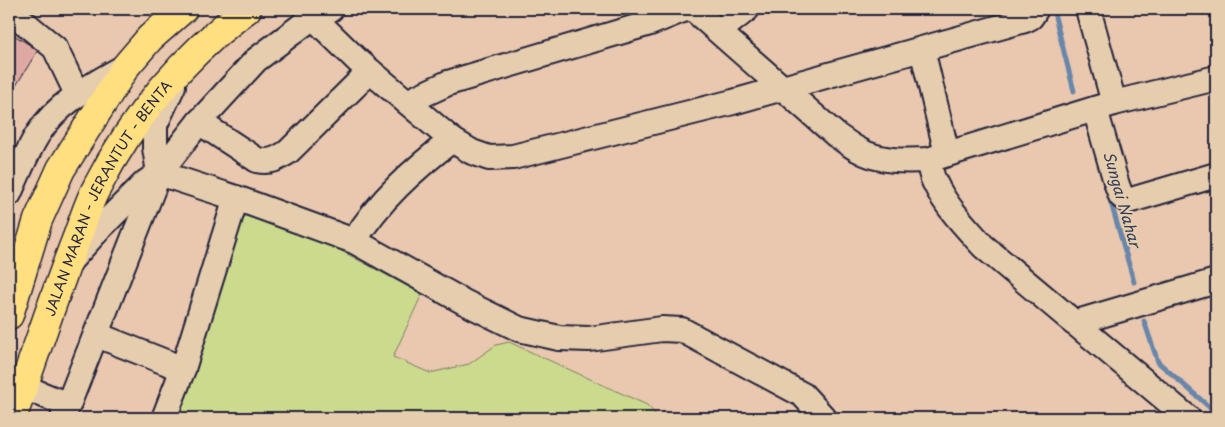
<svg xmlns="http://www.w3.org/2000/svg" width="1225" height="427" font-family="'Playpen Sans',sans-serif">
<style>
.green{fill:#ccda8e;stroke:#777e64}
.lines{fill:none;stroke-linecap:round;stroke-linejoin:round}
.stream{stroke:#6786a9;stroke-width:5}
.building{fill:#dda9a2;stroke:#22223b;filter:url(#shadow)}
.minor-casing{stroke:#22223b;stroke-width:28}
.major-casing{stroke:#22223b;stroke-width:31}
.minor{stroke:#e5cdae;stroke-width:24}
.major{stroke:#ffdf80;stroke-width:28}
.labels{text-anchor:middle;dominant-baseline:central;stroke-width:4;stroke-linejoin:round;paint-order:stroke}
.street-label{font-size:14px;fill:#22223b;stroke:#e5cdae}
.water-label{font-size:15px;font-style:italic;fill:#333b57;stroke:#e5cdae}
</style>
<defs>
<filter id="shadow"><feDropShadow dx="-4.5" dy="4.5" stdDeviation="0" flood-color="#0004"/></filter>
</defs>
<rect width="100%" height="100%" fill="#eac8af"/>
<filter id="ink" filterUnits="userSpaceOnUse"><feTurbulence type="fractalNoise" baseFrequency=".02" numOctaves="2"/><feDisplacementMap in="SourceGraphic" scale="10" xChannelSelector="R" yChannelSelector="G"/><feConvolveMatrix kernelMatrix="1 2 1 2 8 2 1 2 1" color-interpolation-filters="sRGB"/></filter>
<g filter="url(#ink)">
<polygon class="green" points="253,208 263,209 422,294 393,357 430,373 469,364 496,345 509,342 647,405 659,418 177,418 233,225 242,215"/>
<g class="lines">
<g class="stream">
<polyline points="1053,9 1074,91"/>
<polyline points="1109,196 1134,282"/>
<polyline points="1144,321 1158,362 1216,413"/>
</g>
</g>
<polygon class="building" points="9,32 38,50 9,97"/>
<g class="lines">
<defs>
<g id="minor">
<path d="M693,9L836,135C844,140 851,146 859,150C879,162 905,161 928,160L1114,103L1216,78"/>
<polyline points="1088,9 1114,103"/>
<polyline points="9,10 55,48 77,94"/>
<polyline points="313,17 357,60 452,140 472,152 489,158 513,157 733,102 1025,20 1031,17 1036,9"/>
<polyline points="719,31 747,9"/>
<polyline points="922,49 947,154"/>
<polyline points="407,102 448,83 650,23 685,9"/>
<polyline points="1095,109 1116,182 1121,196 1128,201 1216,175"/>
<path d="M199,122L257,160C270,163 277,159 288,152L370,71"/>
<path d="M928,160C930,168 931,176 935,183C946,207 966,227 983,246L1188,418"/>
<polyline points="159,173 236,198 354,241 464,302 519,329 559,338 589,339 662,329 682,330 803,395 824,418"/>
<path d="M9,194C18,174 26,153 38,134C58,102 94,84 126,66"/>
<path d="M354,241C379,200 414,169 452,140"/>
<polyline points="70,261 99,229 145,183 159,173 199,122 256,60 313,17 331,9"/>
<polyline points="1074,323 1216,281"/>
<polyline points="97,335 183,369"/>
<polyline points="24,387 68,405"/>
<polyline points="63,418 159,173 155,148 155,125 173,86"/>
<polyline points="164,418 183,369 236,198"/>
</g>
<g id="major">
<polyline points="9,315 38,220 61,169 126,66 150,38 183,9"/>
<path id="s1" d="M12,418C34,359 53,298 76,240C83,222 88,203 97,187C133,117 184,56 247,9"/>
</g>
</defs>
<use href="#minor" class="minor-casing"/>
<use href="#major" class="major-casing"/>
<use href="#minor" class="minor"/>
<use href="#major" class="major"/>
</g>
</g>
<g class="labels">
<g class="street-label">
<text stroke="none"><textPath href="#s1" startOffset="241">JALAN MARAN - JERANTUT - BENTA</textPath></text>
</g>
<g class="water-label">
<text transform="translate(1123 199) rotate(74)">Sungai Nahar</text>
</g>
</g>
<rect width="1225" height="427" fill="none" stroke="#e5cdae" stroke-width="30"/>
<rect x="15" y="15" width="1195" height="397" fill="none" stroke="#22223b" stroke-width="2" filter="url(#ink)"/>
</svg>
